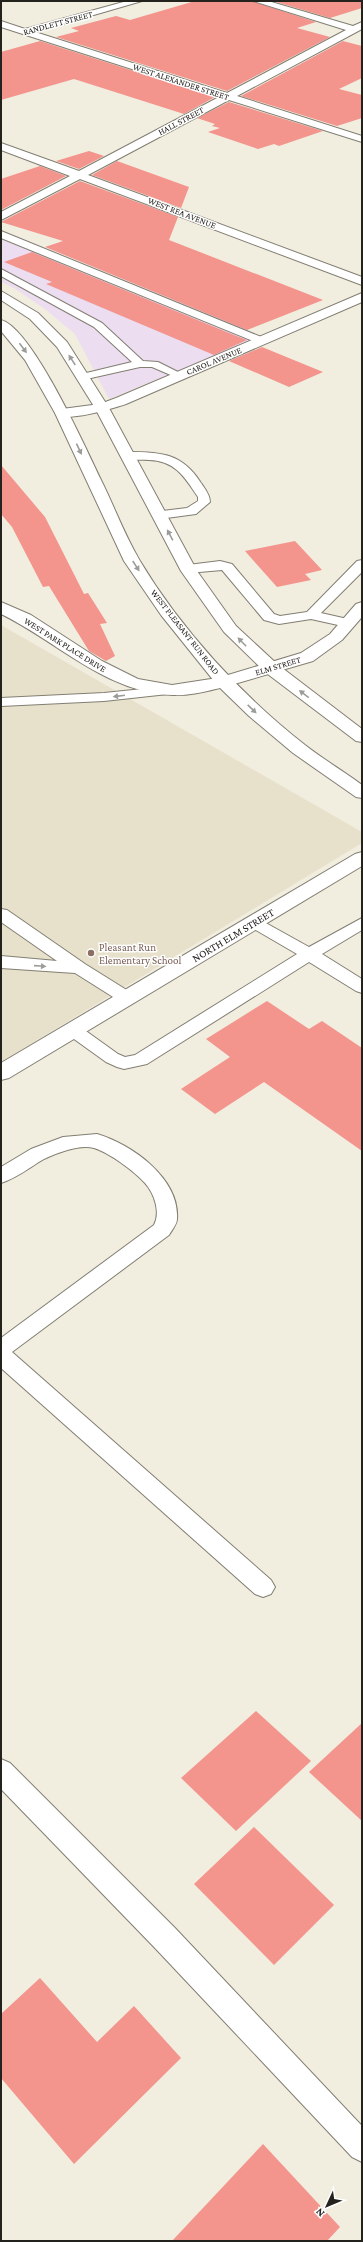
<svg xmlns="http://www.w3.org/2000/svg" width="363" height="2242" font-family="'Crimson Pro',serif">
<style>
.commercial{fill:#ecddf0}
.built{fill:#e7e1cc}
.building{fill:#f3948d}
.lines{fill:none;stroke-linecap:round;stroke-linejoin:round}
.service-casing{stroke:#827e72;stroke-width:2}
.minor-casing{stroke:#827e72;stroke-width:2}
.tertiary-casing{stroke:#827e72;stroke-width:2}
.secondary-casing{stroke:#827e72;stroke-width:2}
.service{fill:#fff;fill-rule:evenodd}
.minor{fill:#fff;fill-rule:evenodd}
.tertiary{fill:#fff;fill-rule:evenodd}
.secondary{fill:#fff;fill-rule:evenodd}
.oneway{fill:#9c9c99}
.education-dot{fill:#8d6e63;stroke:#fff;stroke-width:1.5}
.labels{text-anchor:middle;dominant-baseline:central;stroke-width:3;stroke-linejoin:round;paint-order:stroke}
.far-street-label{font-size:9px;fill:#24221d;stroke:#fff}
.street-label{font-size:11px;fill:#24221d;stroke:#fff}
.education-label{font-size:11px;fill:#785e54;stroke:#fff;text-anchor:start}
</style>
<rect width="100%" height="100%" fill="#f1eddf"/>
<polygon class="commercial" points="1,230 262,336 109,399 75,334 45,309 14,288 1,282"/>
<polygon class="built" points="1,625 362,832 362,843 1,1062"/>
<g class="building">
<polygon points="195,1 252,1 316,22 297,28 330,37 227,91 56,37 79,31 71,28 116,16 130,20"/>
<polygon points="273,1 361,1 362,8 330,18"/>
<polygon points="40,41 215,97 184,114 74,79 1,100 1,52"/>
<polygon points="343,41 362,46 362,78 339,89 362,95 362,118 337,126 241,96"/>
<polygon points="229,102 323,131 279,146 274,144 258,149 208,132 220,128 212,126 215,124 197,118"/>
<polygon points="89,151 104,156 79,169 56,161"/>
<polygon points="117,161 189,187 181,208 92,175"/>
<polygon points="40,166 66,176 1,210 1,179"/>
<polygon points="80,181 178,217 169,240 323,300 247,330 45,247 63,241 1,222"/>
<polygon points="32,252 234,335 247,340 214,355 46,284 52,282 4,262"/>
<polygon points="262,347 323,372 289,387 229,361"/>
<polygon points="1,465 45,517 84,594 88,593 107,623 100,624 115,656 106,661 89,651 49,586 43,587 12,527 1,514"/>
<polygon points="295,541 322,570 305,574 311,580 277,587 245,551"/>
<polygon points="267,1001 309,1029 322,1021 362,1048 362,1151 264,1082 215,1114 181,1089 230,1057 206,1039"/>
<polygon points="256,1711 311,1761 236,1831 181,1778"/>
<polygon points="362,1723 362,1821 309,1772"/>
<polygon points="254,1827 334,1905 274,1965 194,1884"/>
<polygon points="40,1978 97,2042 134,2006 181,2058 74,2164 1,2078 1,2014"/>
<polygon points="263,2144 340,2227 327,2241 172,2241"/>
</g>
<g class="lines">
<defs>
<g id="service">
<polygon points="1,231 266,339 268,341 262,344 258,343 1,238"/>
<polygon points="1,269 102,323 143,361 158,362 186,376 180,379 152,367 140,367 82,380 78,379 76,377 78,375 132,362 94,327 1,276"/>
<path d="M128,452C161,452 182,453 201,483C205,489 210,495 210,502L196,514L159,519L154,518L153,515L154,512L187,508L198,501V497C184,476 175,461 149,460C140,459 132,461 124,459L122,456L124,453Z"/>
<polygon points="362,560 362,572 321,613 352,620 354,623 347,627 311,619 279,624 264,620 222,570 188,573 181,569 188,565 220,561 232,564 274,614 280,616 307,612 357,561"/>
<polygon points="172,686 179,690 177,693 104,701 1,706 1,698 104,693"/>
<polygon points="1,909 7,910 85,964 133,994 136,998 133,1002 127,1004 121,1002 75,973 1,968 1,956 57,961 1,922"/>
<polygon points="255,917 309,947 362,918 362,930 322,954 362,979 362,993 356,991 309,962 147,1064 124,1069 117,1067 106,1062 67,1034 64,1030 67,1026 73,1024 79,1026 118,1054 125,1057 135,1055 297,954 249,926 246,922 249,918"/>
<path d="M97,1134C131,1144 180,1178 177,1219C177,1224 172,1230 169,1235L12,1352L271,1580L275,1587L271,1594L263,1597L255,1594L1,1368V1338L154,1225C161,1212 154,1193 145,1183C134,1171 110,1153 94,1148C79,1144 57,1153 44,1159C30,1167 17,1178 1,1183V1167L31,1149L63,1137Z"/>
<polygon points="1,1759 10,1763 175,1928 362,2126 362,2162 352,2157 155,1948 1,1789"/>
</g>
<g id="minor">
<polygon points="127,1 142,1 35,32 227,93 346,30 253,1 268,1 353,26 362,22 362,29 237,96 362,136 362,142 229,100 88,175 362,277 362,285 80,179 1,220 1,212 70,176 1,150 1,143 79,171 219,97 1,27 1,21 25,29"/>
<path d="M362,293V302L126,404C114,408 63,424 55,413L62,409L100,404L116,398Z"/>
<path d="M1,602L31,615L102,661L138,679L172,685L224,677L230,678L232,682L230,686L224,687C207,691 190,696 173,695C106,693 57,641 1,614Z"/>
<polygon points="362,852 362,866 9,1078 1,1080 1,1063 355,854"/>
</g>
<polygon id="tertiary" points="362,602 362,617 342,640 313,661 224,687 218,686 216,682 218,678 301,653 330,634 356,604"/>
<g id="secondary">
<polygon points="1,291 38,313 67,342 109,408 197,571 236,626 277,664 362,729 362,742 356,741 265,672 224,632 181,571 95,408 57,347 30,319 1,300"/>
<path d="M1,320C32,328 86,449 101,480C114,506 125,536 140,561C180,628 243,697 305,745C323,759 343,771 362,785V798L356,797L293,753L249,716L218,686L161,615L124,561L55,413L25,360L1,331Z"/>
</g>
</defs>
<use href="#service" class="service-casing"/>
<use href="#minor" class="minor-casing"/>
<use href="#tertiary" class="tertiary-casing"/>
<use href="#secondary" class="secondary-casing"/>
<use href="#service" class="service"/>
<use href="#minor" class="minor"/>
<use href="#tertiary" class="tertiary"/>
<use href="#secondary" class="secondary"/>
</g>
<defs><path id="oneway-solid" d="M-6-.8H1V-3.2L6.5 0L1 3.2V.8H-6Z"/></defs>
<g class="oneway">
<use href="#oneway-solid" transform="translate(23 348) rotate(53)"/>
<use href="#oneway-solid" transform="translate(72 360) rotate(-123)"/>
<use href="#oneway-solid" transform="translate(79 449) rotate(65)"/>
<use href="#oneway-solid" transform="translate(170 535) rotate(-118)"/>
<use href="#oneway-solid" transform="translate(136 566) rotate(57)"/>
<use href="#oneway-solid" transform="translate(242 642) rotate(-134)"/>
<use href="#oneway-solid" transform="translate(304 694) rotate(-142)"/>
<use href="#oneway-solid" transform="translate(119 696) rotate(173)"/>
<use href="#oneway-solid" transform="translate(252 709) rotate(44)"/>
<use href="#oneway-solid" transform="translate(40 966) rotate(4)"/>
</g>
<circle class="education-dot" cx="91" cy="953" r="4"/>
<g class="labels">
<g class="far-street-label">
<text transform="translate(58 23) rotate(-15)">RANDLETT STREET</text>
<text transform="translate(181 82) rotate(18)">WEST ALEXANDER STREET</text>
<text transform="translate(181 121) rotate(-28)">HALL STREET</text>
<text transform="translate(182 213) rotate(21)">WEST REA AVENUE</text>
<text transform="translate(214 361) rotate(-23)">CAROL AVENUE</text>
<text transform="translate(185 632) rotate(52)">WEST PLEASANT RUN ROAD</text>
<text transform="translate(65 645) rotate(32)">WEST PARK PLACE DRIVE</text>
<text transform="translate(278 666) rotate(-17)">ELM STREET</text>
</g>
<g class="street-label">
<text transform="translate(233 935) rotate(-31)">NORTH ELM STREET</text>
</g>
<g class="education-label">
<text x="99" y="947">Pleasant Run<tspan x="99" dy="13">Elementary School</tspan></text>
</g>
</g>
<rect width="363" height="2242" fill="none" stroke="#24221d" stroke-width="4"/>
<g transform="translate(327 2206) rotate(226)" stroke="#ffffff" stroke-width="3" paint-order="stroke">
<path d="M0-3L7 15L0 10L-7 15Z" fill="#24221d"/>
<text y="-6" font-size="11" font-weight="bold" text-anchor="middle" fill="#24221d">N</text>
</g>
</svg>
